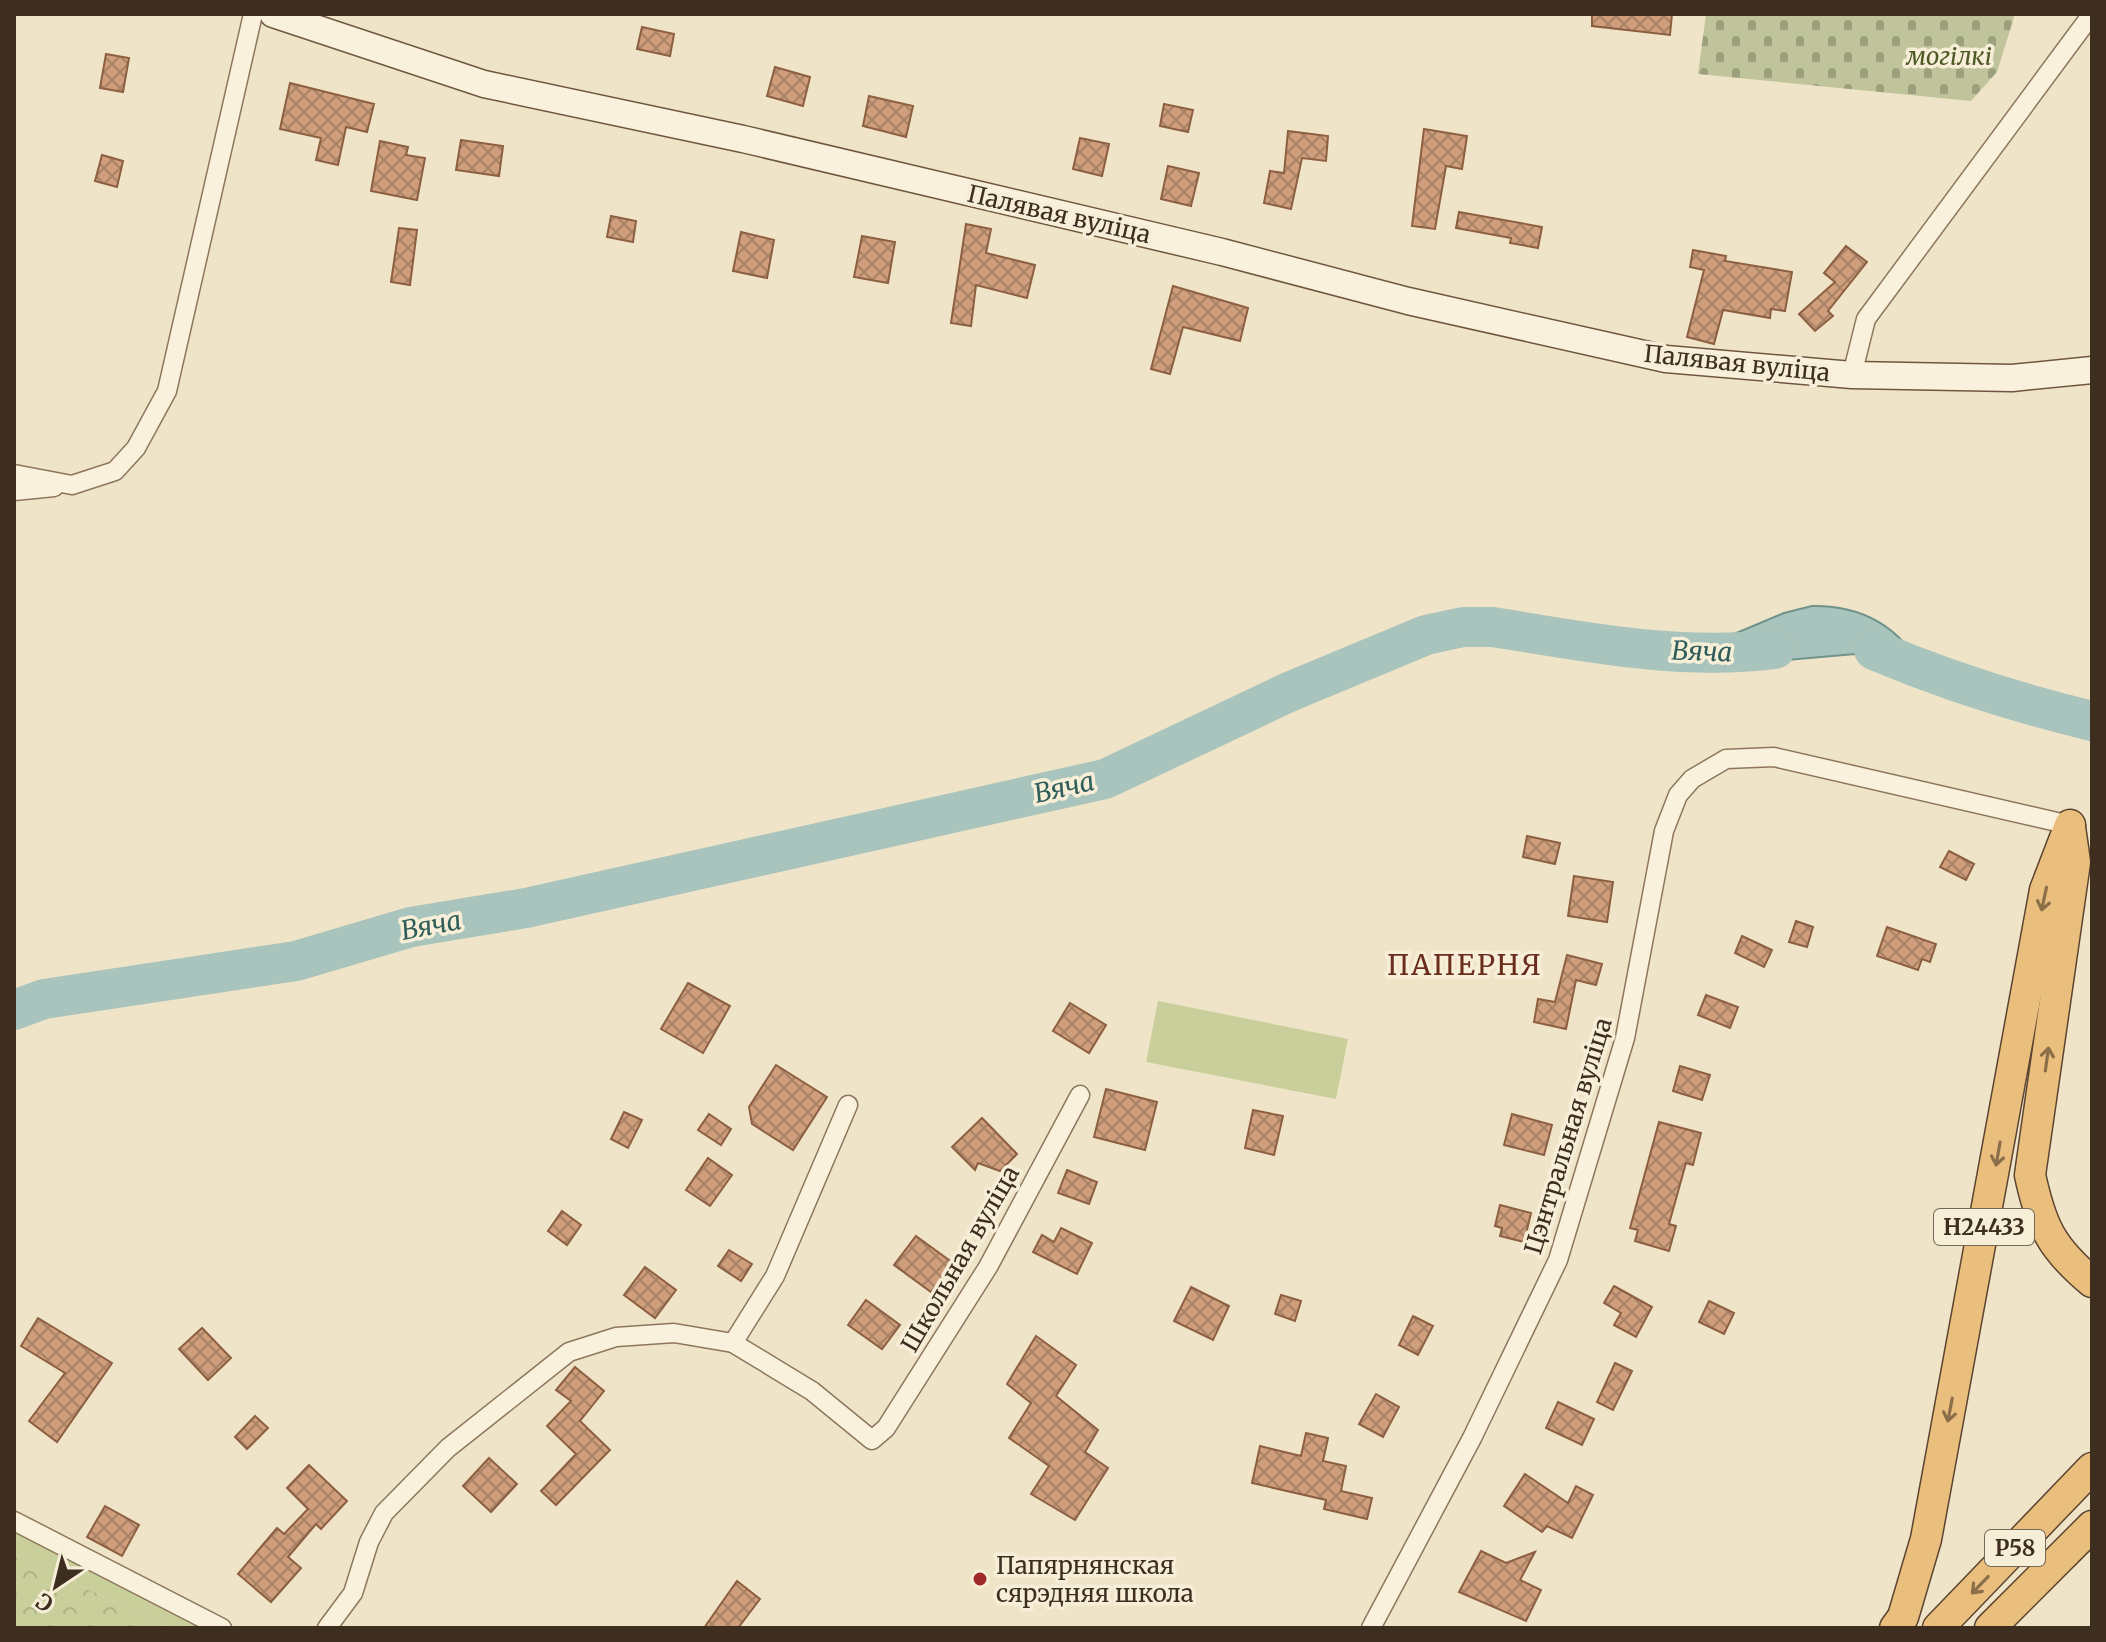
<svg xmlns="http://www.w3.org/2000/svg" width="2106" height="1642" font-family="Merriweather,serif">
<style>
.green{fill:#c9cf9b}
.forest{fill:url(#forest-crowns)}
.cemetery{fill:url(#cemetery-stones)}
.water{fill:#a9c4bc;stroke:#6f938a;stroke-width:2}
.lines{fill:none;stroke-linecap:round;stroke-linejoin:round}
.river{stroke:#a9c4bc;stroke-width:40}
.building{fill:url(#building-cross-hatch);stroke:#8d5f41;stroke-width:2}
.minor-casing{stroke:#8d765c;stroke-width:21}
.secondary-casing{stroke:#6f573f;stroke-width:29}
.trunk-casing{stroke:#5b4430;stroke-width:33}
.minor{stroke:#faf1dc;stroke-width:18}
.secondary{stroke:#faf1dc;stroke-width:26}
.trunk{stroke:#eabe7c;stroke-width:30}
.oneway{stroke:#8b6f49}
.poi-dot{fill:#9e2a2b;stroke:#f7eed8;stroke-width:3}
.labels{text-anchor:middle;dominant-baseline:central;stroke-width:7;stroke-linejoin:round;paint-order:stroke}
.shield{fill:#f7eed8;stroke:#756857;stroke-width:2}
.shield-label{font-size:22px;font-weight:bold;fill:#3d2e20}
.park-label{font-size:24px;font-style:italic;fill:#4d5a26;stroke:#f7eed8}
.street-label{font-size:24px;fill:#3d2e20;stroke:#f7eed8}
.poi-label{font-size:24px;fill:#3d2e20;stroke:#f7eed8;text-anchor:start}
.water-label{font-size:26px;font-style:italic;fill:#2f5d5a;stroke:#f7eed8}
.quarter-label{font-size:28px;letter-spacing:2px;fill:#6b2e1e;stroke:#f7eed8}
</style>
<defs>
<pattern id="forest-crowns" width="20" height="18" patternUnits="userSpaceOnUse" patternTransform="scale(2)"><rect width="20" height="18" fill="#c9cf9b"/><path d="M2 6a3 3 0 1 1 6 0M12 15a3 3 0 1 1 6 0" fill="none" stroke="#aeb285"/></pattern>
<pattern id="cemetery-stones" width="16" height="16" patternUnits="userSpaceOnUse" patternTransform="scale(2)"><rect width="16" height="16" fill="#bfc49a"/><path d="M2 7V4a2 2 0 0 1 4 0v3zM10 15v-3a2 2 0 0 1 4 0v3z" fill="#9ca07d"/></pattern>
<pattern id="building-cross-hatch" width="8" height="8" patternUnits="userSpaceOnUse" patternTransform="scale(2)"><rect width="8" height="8" fill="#cf9f7d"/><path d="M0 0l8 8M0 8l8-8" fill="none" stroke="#a98266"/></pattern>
</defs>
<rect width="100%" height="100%" fill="#f0e4c8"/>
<g class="green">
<polygon points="1158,1001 1348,1039 1336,1099 1146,1062"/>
<polygon points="14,1521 222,1628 170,1628 14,1554"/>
</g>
<polygon class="forest" points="14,1554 170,1628 14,1628"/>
<polygon class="cemetery" points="1706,14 2015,14 1997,72 1971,101 1698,74"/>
<path class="water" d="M1812,606C1862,605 1901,627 1923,671L1855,654L1764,662L1729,655L1689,653L1784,613Z"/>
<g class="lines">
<g class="river">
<path d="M1874,650C1945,680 2017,703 2092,721"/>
<path d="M14,1010L44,999L296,961L411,927L526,908L1105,779L1289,692L1426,635L1463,627H1493C1586,642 1681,661 1775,649"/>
</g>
</g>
<g class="building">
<polygon points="1592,14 1672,14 1670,35 1592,26"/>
<polygon points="642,27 674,34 670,56 637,49"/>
<polygon points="106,54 129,58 123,92 100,88"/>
<polygon points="775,67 810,77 803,106 767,96"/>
<polygon points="290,83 374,104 367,132 346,127 338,165 316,160 321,138 280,129"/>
<polygon points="869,96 913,106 906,137 863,126"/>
<polygon points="1164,104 1193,110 1188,132 1160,126"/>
<polygon points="1424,129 1467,136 1462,169 1446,166 1435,229 1412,226"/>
<polygon points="1288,131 1328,136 1326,161 1302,158 1291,209 1264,203 1270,171 1284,173"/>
<polygon points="1080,138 1109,144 1102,176 1073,169"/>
<polygon points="461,140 503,146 499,176 456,170"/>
<polygon points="380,141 408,147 406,155 425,158 417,200 371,191"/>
<polygon points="102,155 123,161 117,187 95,181"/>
<polygon points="1168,166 1199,173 1191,206 1161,199"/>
<polygon points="1459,212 1542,227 1538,248 1510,243 1511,238 1456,228"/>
<polygon points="611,216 636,221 633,242 607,237"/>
<polygon points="966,224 991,229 986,253 1035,265 1027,298 976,285 971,326 951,323"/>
<polygon points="399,228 417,230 410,285 391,282"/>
<polygon points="741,232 774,240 767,278 733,271"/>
<polygon points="862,236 895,242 888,283 854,277"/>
<polygon points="1846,246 1867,262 1828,311 1833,316 1815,331 1799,314 1835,282 1824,273"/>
<polygon points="1693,250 1726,256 1725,261 1792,272 1785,311 1771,309 1770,318 1723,310 1714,344 1687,337 1704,270 1690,267"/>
<polygon points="1173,286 1248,308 1240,341 1183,327 1170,374 1151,369"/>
<polygon points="1527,836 1560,843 1555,864 1523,857"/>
<polygon points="1949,851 1974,864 1966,880 1940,867"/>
<polygon points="1574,876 1613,882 1607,922 1568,916"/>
<polygon points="1796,921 1813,927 1807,947 1789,942"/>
<polygon points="1887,927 1936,944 1930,962 1922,959 1918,970 1877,956"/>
<polygon points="1742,936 1772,950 1764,967 1735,953"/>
<polygon points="1567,955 1602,964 1596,985 1576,980 1566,1029 1534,1022 1538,999 1555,1002"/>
<polygon points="688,983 730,1006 703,1053 661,1029"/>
<polygon points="1706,995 1738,1007 1730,1028 1698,1015"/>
<polygon points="1070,1003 1106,1025 1089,1053 1053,1031"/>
<polygon points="776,1065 827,1097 793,1150 752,1124 749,1107"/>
<polygon points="1680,1066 1710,1075 1702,1100 1673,1091"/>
<polygon points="1106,1089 1157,1102 1145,1150 1094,1137"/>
<polygon points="1253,1110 1283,1116 1274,1155 1245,1148"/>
<polygon points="624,1112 642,1120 628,1148 611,1139"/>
<polygon points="709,1114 731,1129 721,1145 698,1130"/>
<polygon points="1512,1114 1552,1125 1544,1155 1504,1145"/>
<polygon points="982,1118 1017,1154 1000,1171 978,1163 975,1170 952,1147"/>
<polygon points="1659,1122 1701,1133 1693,1165 1686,1163 1669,1224 1676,1226 1669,1251 1635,1241 1638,1230 1630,1228"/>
<polygon points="708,1158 732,1175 710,1206 686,1190"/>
<polygon points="1067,1170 1097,1182 1089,1204 1058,1193"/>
<polygon points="1500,1205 1531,1213 1524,1242 1500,1236 1502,1228 1495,1226"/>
<polygon points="562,1211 581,1225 567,1245 548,1231"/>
<polygon points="1061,1228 1092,1243 1077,1274 1033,1252 1042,1235 1054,1242"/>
<polygon points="916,1236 953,1263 931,1292 894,1265"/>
<polygon points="729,1250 752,1264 741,1281 718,1266"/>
<polygon points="645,1267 676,1290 655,1318 624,1295"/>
<polygon points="1614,1286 1652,1307 1636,1337 1614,1325 1621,1313 1604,1303"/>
<polygon points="1191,1287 1229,1306 1213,1340 1174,1321"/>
<polygon points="1281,1295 1301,1301 1295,1321 1275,1314"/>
<polygon points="866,1300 900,1325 882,1349 848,1325"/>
<polygon points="1709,1301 1734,1313 1724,1334 1699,1322"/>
<polygon points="1413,1316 1433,1326 1418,1355 1399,1345"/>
<polygon points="38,1318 112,1363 57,1442 29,1421 65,1373 21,1346"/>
<polygon points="202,1328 231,1358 208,1380 179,1349"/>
<polygon points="1036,1336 1076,1365 1056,1396 1098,1430 1085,1452 1108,1468 1075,1520 1031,1494 1049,1466 1009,1438 1031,1403 1007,1384"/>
<polygon points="1615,1363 1632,1371 1613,1410 1597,1402"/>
<polygon points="575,1367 604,1391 580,1421 610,1450 556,1505 541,1491 576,1454 547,1426 571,1401 556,1390"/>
<polygon points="1376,1394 1399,1407 1383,1437 1359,1424"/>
<polygon points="1558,1402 1594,1419 1582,1445 1546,1428"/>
<polygon points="255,1416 268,1428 247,1449 235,1437"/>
<polygon points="1306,1433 1328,1438 1323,1461 1346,1466 1341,1491 1372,1498 1367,1519 1324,1509 1326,1500 1252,1483 1260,1446 1301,1456"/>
<polygon points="489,1458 517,1484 491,1512 463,1486"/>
<polygon points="309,1465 347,1501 321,1529 316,1524 288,1557 301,1568 271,1602 238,1574 277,1528 284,1534 308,1509 287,1488"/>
<polygon points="1525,1474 1568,1503 1576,1486 1593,1495 1572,1538 1547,1526 1542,1532 1504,1506"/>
<polygon points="105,1506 139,1525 122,1556 87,1537"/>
<polygon points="1481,1551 1506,1563 1535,1552 1520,1580 1541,1590 1526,1621 1459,1592"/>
<polygon points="737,1581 760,1599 738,1628 704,1628"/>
</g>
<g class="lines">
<defs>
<g id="minor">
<polyline points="1852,375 1866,319 2092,14"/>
<polyline points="14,474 72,485 115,471 136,448 167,391 253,14"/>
<polyline points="14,491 54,487"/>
<polyline points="733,1343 775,1276 848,1105"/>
<polyline points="14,1521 222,1628"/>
<polyline points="327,1628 353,1593 369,1542 384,1513 448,1448 569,1352 616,1337 674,1333 733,1343 812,1391 872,1440 886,1428 988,1267 1080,1095"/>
<polyline points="1371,1628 1472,1438 1558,1260 1625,1038 1664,831 1678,795 1692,779 1726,759 1774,757 2070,825"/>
</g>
<polyline id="secondary" points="273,14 484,84 743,139 1222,252 1408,301 1666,359 1852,375 2012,378 2092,370"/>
<g id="trunk">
<path d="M2070,827L2075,862L2030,1175C2041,1226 2051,1248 2092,1282"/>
<polyline points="1895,1628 1903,1617 1926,1539 2045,890 2070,825"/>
<polyline points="1938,1628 2092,1468"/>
<polyline points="1990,1628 2092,1526"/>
</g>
</defs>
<use href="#minor" class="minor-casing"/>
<use href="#secondary" class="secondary-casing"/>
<use href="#trunk" class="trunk-casing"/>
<use href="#minor" class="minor"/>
<use href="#secondary" class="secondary"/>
<use href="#trunk" class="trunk"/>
</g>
<defs><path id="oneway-shaft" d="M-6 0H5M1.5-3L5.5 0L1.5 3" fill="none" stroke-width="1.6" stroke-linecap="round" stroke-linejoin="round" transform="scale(2)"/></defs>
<g class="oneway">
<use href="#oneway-shaft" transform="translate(2044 899) rotate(102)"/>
<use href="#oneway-shaft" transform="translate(2047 1059) rotate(-82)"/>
<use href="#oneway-shaft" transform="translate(1998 1154) rotate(100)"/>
<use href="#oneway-shaft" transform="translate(1950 1410) rotate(101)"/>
<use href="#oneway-shaft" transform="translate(1980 1585) rotate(134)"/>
</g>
<circle class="poi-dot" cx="980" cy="1579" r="8"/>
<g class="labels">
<g class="shield">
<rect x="1934" y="1209" width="100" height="36" rx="6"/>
<rect x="1985" y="1530" width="60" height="36" rx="6"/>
</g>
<g class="shield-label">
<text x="1984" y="1227">Н24433</text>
<text x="2015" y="1548">Р58</text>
</g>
<g class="park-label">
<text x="1949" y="56">могілкі</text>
</g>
<g class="street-label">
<text transform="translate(1059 214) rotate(13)">Палявая вуліца</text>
<text transform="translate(1737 363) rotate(6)">Палявая вуліца</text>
<text transform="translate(1568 1136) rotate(-73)">Цэнтральная вуліца</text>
<text transform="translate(960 1259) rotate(-60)">Школьная вуліца</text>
</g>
<g class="poi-label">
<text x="996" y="1565">Папярнянская<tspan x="996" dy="28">сярэдняя школа</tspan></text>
</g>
<g class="water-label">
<text transform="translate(1702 651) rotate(2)">Вяча</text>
<text transform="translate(1064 787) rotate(-13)">Вяча</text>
<text transform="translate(431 925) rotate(-11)">Вяча</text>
</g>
<g class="quarter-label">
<text x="1465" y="965">ПАПЕРНЯ</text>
</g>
</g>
<rect width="2106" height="1642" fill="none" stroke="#3d2e20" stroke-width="32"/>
<g transform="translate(56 1586) rotate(215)" stroke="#f7eed8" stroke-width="6" paint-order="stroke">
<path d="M0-6L14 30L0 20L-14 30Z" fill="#3d2e20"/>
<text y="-12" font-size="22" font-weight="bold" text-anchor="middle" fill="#3d2e20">С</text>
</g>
</svg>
